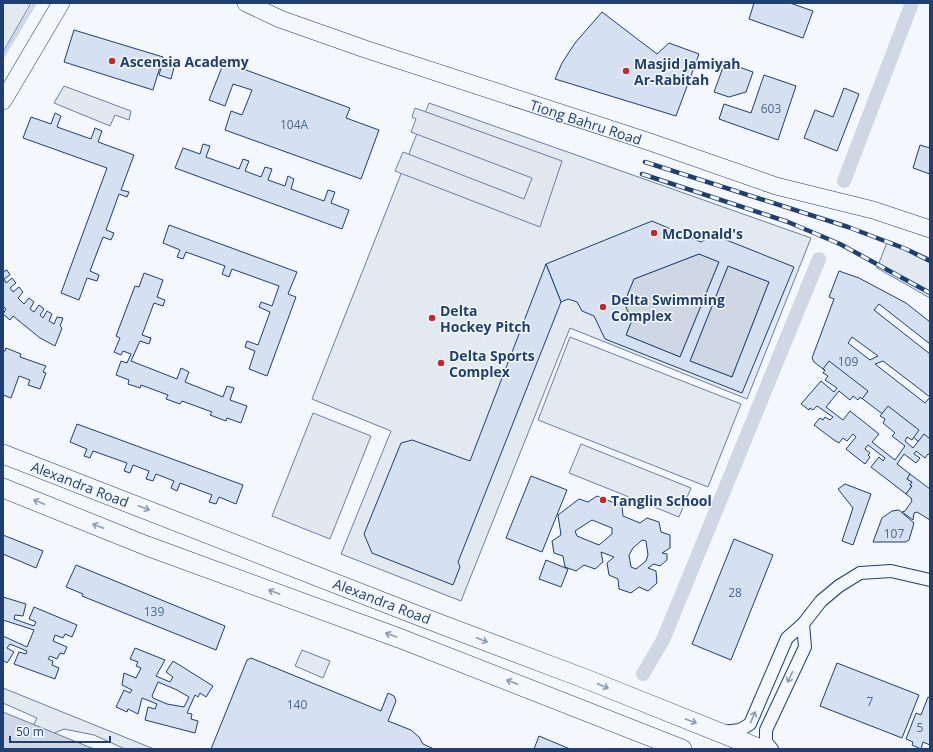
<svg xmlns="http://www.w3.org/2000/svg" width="933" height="752" font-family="'Open Sans',sans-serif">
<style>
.green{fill:#e3e9f0;stroke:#687fa3}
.parking{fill:#e3e8f0;stroke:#687fa3}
.water{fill:#cfd7e4;stroke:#687fa3}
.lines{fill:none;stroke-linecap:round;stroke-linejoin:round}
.stream{stroke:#cfd7e4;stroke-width:4}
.canal{stroke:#cfd7e4;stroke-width:14}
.building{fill:#d5e0f0;stroke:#1d3f73;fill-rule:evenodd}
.street-casing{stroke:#1d3f73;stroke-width:14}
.secondary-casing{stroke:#1d3f73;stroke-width:18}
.primary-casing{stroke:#1d3f73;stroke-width:20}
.street{stroke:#f4f7fb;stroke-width:12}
.secondary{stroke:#f4f7fb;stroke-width:17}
.primary{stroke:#f4f7fb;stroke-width:19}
.rail-casing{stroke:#1d3f73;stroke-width:4.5}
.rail{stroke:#f4f7fb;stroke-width:3;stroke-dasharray:9;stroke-linecap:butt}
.oneway{stroke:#889bb7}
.poi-dot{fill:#c62828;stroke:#f4f7fb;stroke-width:1.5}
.labels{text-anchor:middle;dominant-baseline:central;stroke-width:3;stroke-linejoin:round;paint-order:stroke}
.number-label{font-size:12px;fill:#4b6792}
.poi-label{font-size:14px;font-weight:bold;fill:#1d3f73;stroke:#f4f7fb;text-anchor:start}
.street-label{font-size:14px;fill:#1d3f73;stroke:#f4f7fb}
</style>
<rect width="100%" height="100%" fill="#f4f7fb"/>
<g class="green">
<polygon points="3,3 31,3 3,52"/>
<polygon points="429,103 811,238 747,399 570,328 461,601 341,554 391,431 312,399"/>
<polygon points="888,240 930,258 930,298 877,268"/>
<polygon points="570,337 741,404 708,487 538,420"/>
<polygon points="581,444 691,488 679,517 569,473"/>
<polygon points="302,650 330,661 323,678 295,666"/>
<polygon points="3,688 154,749 125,749 94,735 64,729 52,734 35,728 34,724 37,718 3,703"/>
</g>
<g class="parking">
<polygon points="64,86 131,111 129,120 115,115 110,126 54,103"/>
<polygon points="415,108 562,161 540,227 395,171 403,152 524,199 532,178 411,132 416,119 412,117"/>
<polygon points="313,413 371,436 330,539 272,516"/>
</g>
<g class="water">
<polygon points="699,254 719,262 680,357 626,335 632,320 624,303 634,279"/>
<polygon points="728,266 769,282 732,377 690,361"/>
<polygon points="3,712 94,749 3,749"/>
</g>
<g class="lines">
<polyline class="stream" points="3,56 35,3"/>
<g class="canal">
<polyline points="844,181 912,3"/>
<polyline points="643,674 663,640 819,259"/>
</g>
</g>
<g class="building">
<polygon points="754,3 790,3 813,11 803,38 749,19"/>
<polygon points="602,12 657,54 669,43 699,54 676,116 555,79 562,63 575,43"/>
<polygon points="74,30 163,57 153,90 64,62"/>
<polygon points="163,61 175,64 171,79 159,75"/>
<polygon points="224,62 350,108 346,118 379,130 361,179 225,130 231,111 242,115 252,90 233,84 225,106 209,100"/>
<polygon points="725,62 753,72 746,92 729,97 714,92"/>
<polygon points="764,75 796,86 778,140 719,119 724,104 751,113"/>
<polygon points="844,88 859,94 837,151 804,138 815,110 833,117"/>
<polygon points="55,113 61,116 57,127 91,139 95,128 102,131 98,142 134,155 121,190 129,192 127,197 119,194 106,230 114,233 111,240 103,237 90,271 99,275 97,281 87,278 79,300 61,293 107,168 23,138 31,117 51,124"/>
<polygon points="203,144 210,146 206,157 239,169 243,159 249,161 245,171 261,177 265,167 272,169 268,180 285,186 288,176 294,179 291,189 324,201 328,190 335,192 331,203 349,210 342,229 175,168 183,148 200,154"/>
<polygon points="920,145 930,148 930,174 913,168"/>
<path d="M652,221L701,242L714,235L794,267L742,393L605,339L594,316L582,311L577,302L568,299L561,302L546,264ZM699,254L719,262L680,357L626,335L632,320L624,303L634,279ZM728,266L769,282L732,377L690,361Z"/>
<polygon points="169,225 297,272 288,294 296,297 267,376 249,369 255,351 245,347 247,341 258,345 270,312 259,307 261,302 272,306 279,286 232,269 229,277 222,274 225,266 186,252 183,259 177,257 180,250 163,243"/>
<polygon points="546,264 561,302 458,562 460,567 453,585 372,553 364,534 401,443 412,440 470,461"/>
<polygon points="7,270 10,275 4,279 6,283 12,278 16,283 10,288 13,292 19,287 23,292 18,298 24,304 29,298 34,302 30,309 34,312 39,305 44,309 40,315 43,318 47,311 52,314 49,321 54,324 57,317 63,318 60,326 62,328 55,346 40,338 13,316 10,320 3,314 6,309 3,306 3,272"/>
<path d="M839,271L859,278L906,303L930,322V344L879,304L874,310L930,354V397L883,361L875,364L925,403L930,397V450L814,362L812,358L834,299L829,297ZM852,337L878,356L870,360L848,343Z"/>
<polygon points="144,273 163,280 157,297 165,300 163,306 154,303 142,335 151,338 149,344 140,341 131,361 177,379 181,368 189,372 185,382 223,397 227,386 234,388 230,400 247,406 241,423 227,418 226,421 210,415 212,412 182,401 180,404 166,399 168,395 141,385 140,388 128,384 129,380 116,375 121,361 127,363 131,354 123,351 121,355 114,352 120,338 116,336 135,286 139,287"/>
<polygon points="6,348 21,354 20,357 46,366 43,372 46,373 40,389 28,385 30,380 19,376 11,398 3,395 3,351 5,351"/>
<polygon points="829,361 868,391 862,399 860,397 858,400 853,396 850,400 839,391 826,407 843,420 850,411 879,434 872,442 895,460 905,446 892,436 895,433 883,423 885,419 880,416 888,406 919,430 912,440 907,437 905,441 913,448 924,434 930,439 930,455 928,454 925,458 916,451 914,454 920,458 916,463 904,454 897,464 910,474 907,479 912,482 910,485 912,486 906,494 871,467 879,457 883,461 885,458 868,445 865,449 870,453 868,455 870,457 865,464 846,449 856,437 853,434 847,441 843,438 839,443 834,440 814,425 820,418 823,420 825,417 830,420 833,417 817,406 813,410 810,408 809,410 801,404 821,381 834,392 837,388 825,380 828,376 823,373 825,370 823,369"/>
<polygon points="77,424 243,485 236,504 219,497 216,504 209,502 212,495 180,483 177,491 171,488 174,481 156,474 153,481 146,479 149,471 133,465 130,473 124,471 127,463 93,451 90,458 84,456 87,449 70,442"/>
<polygon points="910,474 930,489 930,520 917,512 914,513 913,520 902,512 905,511 912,501 911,498 906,494 912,486 910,485 912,482 907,479"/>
<polygon points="531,476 567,490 542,552 506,538"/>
<polygon points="845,484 871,494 853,545 842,541 853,508 838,489"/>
<path d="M597,496L622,506L623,516L640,523L647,518L659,522L661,532L670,535V548L662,553L667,554V560L660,566L654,564L648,568L656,571L657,583L648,591L639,587L631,593L619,589L618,579L609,575L607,563L614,557L601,552L603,562L595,569L584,565L576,571L565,567L563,556L554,553L552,541L561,535L558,515L579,499L588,502ZM592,520L612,528V534L599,545L577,536L575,531ZM642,540L646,541L648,555L646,561L636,569L631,567L629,555L633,548Z"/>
<polygon points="899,510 914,523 909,540 905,542 873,542 882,518 892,511"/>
<polygon points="3,535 43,551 36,568 3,554"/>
<polygon points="734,539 773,555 731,660 692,644"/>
<polygon points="546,560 568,569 561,587 539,579"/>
<polygon points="76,565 225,626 216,650 82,596 83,594 66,587"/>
<polygon points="3,597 26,604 23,616 15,615 14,619 34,626 36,622 29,619 34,607 77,625 72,637 65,634 63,638 55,635 53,641 67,647 64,654 60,653 57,659 50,656 48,659 53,661 52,665 59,668 55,679 14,664 19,652 26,654 27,651 10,644 7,648 14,652 7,663 3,660 3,636 27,647 34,630 3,620"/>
<path d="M135,648L165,660L156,676L170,682L173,677L166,672L173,661L213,686L206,697L200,693L198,697L195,695L187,713L192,714L191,719L198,721L195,733L145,720L148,707L155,709L157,704L142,698L138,714L128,709L127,712L116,707L124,690L130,693L132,690L122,685L124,673L136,678L141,668L136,666L138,662L130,659ZM158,682L177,690L189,697L184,707L167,704L153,698L152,696Z"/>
<polygon points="251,658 381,711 388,693 394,696 396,701 388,721 411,730 419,737 423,744 434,749 211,749 247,660"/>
<polygon points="837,663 919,695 902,738 820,706"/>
<polygon points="928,697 930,698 930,745 923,742 921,749 912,745 913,742 906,739 916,713 921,715"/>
<polygon points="539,736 570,749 534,749"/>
</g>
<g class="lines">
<defs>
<g id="street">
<polyline points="723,732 740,730 750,724 787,638 803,624 821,601 839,586 860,573 891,571 930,580"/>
<polyline points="772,749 766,742 766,730 805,647 803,624"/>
</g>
<g id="secondary">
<polyline points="246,3 280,19 365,49 650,142 776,186 873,210 930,229"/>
<polyline points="3,101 61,3"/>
</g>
<g id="primary">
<polyline points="3,454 419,616 586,679 761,749"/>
<polyline points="3,488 147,546 399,638 682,749"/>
</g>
</defs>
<use href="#street" class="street-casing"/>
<use href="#secondary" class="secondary-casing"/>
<use href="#primary" class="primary-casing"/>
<use href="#street" class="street"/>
<use href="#secondary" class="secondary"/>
<use href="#primary" class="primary"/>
<defs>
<g id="rail">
<polyline points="645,162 848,227 906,249 930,261"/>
<polyline points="642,174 788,222 840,244 930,293"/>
</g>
</defs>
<use href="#rail" class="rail-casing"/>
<use href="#rail" class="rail"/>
</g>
<defs><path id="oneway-shaft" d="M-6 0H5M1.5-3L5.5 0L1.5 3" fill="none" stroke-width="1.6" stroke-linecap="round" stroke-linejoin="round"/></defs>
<g class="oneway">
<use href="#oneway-shaft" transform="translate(39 502) rotate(-158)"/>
<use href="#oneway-shaft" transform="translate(144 508) rotate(21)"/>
<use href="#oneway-shaft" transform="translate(98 526) rotate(-158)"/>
<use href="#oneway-shaft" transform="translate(274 592) rotate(-160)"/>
<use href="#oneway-shaft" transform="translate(391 635) rotate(-160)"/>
<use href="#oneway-shaft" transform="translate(482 640) rotate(21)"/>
<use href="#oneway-shaft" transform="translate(790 677) rotate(115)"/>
<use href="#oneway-shaft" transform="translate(512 682) rotate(-159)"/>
<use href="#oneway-shaft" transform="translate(603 686) rotate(23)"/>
<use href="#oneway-shaft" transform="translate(753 717) rotate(-67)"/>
<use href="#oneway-shaft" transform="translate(691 721) rotate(20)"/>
</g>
<g class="poi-dot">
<circle cx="112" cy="61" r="4"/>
<circle cx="626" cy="71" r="4"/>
<circle cx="654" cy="233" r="4"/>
<circle cx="603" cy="307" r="4"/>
<circle cx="432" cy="318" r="4"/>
<circle cx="441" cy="363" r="4"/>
<circle cx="603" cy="500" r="4"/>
</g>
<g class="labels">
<g class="number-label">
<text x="771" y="108">603</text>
<text x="294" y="124">104A</text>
<text x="848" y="361">109</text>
<text x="894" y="533">107</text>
<text x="735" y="592">28</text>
<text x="154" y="611">139</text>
<text x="870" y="701">7</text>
<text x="297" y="704">140</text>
<text x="920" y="727">5</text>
</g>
<g class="poi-label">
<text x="120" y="61">Ascensia Academy</text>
<text x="634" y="63">Masjid Jamiyah<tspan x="634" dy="16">Ar-Rabitah</tspan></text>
<text x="662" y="233">McDonald's</text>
<text x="611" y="299">Delta Swimming<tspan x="611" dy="16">Complex</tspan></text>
<text x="440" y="310">Delta<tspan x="440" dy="16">Hockey Pitch</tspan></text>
<text x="449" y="355">Delta Sports<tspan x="449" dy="16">Complex</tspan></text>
<text x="611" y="500">Tanglin School</text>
</g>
<g class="street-label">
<text transform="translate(586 122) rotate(18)">Tiong Bahru Road</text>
<text transform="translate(80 484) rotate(21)">Alexandra Road</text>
<text transform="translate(382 601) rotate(21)">Alexandra Road</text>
</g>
</g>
<rect width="933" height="752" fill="none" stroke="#1d3f73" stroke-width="8"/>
<path d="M10 736v6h100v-6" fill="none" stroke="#1d3f73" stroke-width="2"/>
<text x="16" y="736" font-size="12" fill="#1d3f73" stroke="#f4f7fb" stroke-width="3" paint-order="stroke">50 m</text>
</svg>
